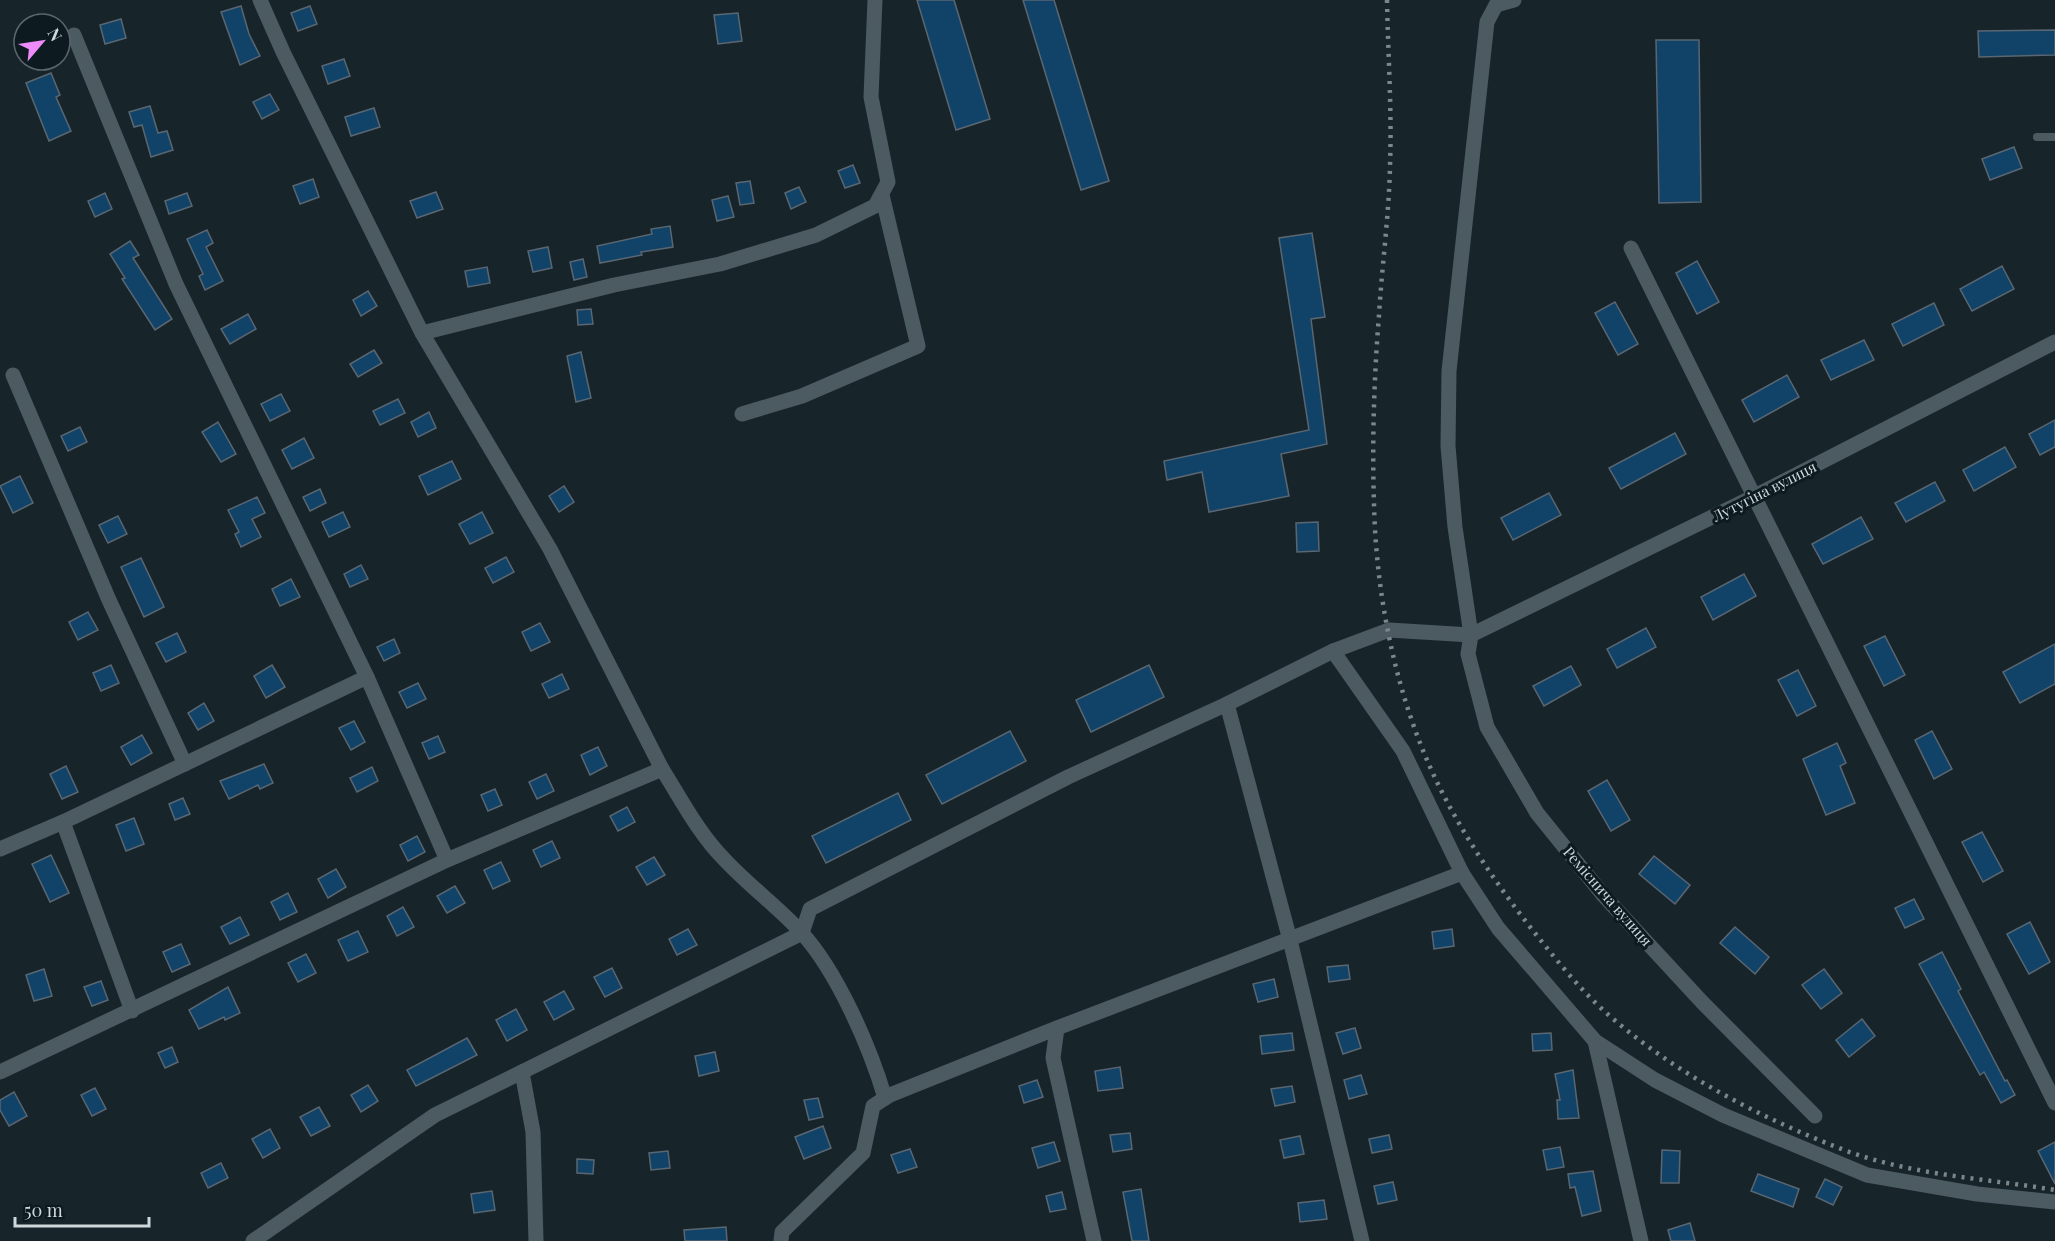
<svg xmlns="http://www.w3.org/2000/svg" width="2055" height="1241" font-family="'Playfair Display',serif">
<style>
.building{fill:#114368;stroke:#5a6671;stroke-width:1.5}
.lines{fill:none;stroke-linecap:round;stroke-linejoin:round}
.lane{stroke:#4c5b62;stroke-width:8}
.street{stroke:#4c5b62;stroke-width:15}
.rail{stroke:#7c878c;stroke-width:4.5;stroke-dasharray:3 6;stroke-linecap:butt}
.labels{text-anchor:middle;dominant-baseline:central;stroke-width:6;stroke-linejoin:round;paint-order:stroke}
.street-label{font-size:15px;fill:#cfd8dc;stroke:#0d1b21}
</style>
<rect width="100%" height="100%" fill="#17252b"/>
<g class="building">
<polygon points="917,0 954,0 990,119 956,130"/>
<polygon points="1023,0 1054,0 1109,181 1081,190"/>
<polygon points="241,6 249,34 260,56 240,65 221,12"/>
<polygon points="310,6 317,24 298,31 291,13"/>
<polygon points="738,13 742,41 718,44 714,15"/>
<polygon points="121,19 126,38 105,44 100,25"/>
<polygon points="2055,30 2055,55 1979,57 1978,31"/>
<polygon points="1656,40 1699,40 1701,202 1659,203"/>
<polygon points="344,59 350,76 328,84 322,66"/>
<polygon points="51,73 60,95 56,97 71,131 49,141 26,83"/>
<polygon points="270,94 279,110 262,119 253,102"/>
<polygon points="150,106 158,133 167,131 173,150 151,157 142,125 134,127 129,112"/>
<polygon points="374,108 380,127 351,136 345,117"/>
<polygon points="2014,147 2022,168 1990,180 1982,159"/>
<polygon points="853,165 860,183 845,188 838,171"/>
<polygon points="313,179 319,197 300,204 293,186"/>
<polygon points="750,181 754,203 740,205 736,183"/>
<polygon points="799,187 806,202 791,209 785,193"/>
<polygon points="436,192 443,209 417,218 410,201"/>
<polygon points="105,193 112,209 95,217 88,201"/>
<polygon points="187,193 192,206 169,214 165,201"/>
<polygon points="728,196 734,217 717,221 712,200"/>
<polygon points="670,226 673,247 641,252 642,255 600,263 597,246 652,234 651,229"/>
<polygon points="207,230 213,243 206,247 223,281 205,290 199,276 203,274 187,239"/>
<polygon points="1312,233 1325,317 1311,319 1327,444 1281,454 1289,496 1209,512 1202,472 1167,480 1164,461 1309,430 1279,238"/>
<polygon points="130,241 139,255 133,258 172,319 155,330 122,279 125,278 110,254"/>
<polygon points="548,247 552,268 533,272 528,251"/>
<polygon points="583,259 587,277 574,280 570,262"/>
<polygon points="1697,261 1719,302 1697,314 1676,273"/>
<polygon points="2002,266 2014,289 1972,311 1960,289"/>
<polygon points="487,267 490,283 468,287 465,271"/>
<polygon points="368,291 377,306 361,316 353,300"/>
<polygon points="1615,302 1638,344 1618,355 1595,313"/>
<polygon points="1934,303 1944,325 1903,346 1892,324"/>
<polygon points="591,309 593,324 578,325 577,310"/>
<polygon points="248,314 256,329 230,344 221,329"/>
<polygon points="1864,340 1874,360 1831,380 1821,360"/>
<polygon points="374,350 382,363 358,377 350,364"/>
<polygon points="581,352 591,398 576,402 567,356"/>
<polygon points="1787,375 1799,397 1754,422 1742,400"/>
<polygon points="281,394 290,411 270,421 261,404"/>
<polygon points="398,399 405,413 380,425 373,411"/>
<polygon points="429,412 436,428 418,437 411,422"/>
<polygon points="2055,420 2055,447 2040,455 2029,434"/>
<polygon points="218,422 236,454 221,462 202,432"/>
<polygon points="80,427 87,442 68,451 61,436"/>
<polygon points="1675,433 1686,454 1621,489 1609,468"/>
<polygon points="304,438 314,458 292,469 282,450"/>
<polygon points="2005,447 2016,467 1974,491 1963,470"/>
<polygon points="452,461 461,479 428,495 419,476"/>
<polygon points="20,476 33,503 13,513 0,486"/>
<polygon points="1935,482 1945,501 1906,522 1895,503"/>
<polygon points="564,486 574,502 559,512 549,496"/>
<polygon points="320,489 326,503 310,511 303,497"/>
<polygon points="1549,493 1561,515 1513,540 1501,518"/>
<polygon points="257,497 265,513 252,519 261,537 241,547 235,534 239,532 228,510"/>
<polygon points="343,512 350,527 329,537 322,522"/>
<polygon points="482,512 493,533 470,544 459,524"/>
<polygon points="118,516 127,534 108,543 99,525"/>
<polygon points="1861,517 1873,539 1823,564 1812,544"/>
<polygon points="1318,522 1319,551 1297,552 1296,523"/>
<polygon points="506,557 514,572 493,583 485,568"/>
<polygon points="141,558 164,607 144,617 121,567"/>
<polygon points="361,565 368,579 350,587 344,574"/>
<polygon points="1744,574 1756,596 1713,620 1701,597"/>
<polygon points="291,579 300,597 280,606 272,589"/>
<polygon points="88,612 98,630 78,640 69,622"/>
<polygon points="540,623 550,642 531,651 522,632"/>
<polygon points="1646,628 1656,647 1617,668 1607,649"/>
<polygon points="177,633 186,652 166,662 156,643"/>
<polygon points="1885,636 1905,675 1884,686 1864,646"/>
<polygon points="394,639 400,653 384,661 377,647"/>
<polygon points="2055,644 2055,684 2020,703 2003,672"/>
<polygon points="111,665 119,683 101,691 93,673"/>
<polygon points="272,665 285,687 266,698 254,676"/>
<polygon points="1149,665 1164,697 1091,732 1076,700"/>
<polygon points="1571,666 1581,685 1544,706 1533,686"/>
<polygon points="1798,670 1816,706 1797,716 1778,680"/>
<polygon points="562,674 569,689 549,698 542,684"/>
<polygon points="418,683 426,699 407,708 399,692"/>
<polygon points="204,703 214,721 198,730 188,713"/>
<polygon points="354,721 365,742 351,750 339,728"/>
<polygon points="1010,731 1026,761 942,804 926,775"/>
<polygon points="1932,731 1952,769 1934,779 1915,740"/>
<polygon points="142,735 152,753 131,765 121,747"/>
<polygon points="438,736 445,752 429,759 422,743"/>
<polygon points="1837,743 1846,763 1840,766 1855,803 1826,815 1803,759"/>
<polygon points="598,747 607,766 590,775 581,755"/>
<polygon points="264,764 273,783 260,789 258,785 229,799 220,781"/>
<polygon points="66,766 78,792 62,799 50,774"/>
<polygon points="372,767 378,781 357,792 350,778"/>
<polygon points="546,774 554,791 537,799 529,782"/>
<polygon points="1607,780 1630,820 1611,831 1588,791"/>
<polygon points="495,789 502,805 488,811 481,795"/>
<polygon points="898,793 911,820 826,863 812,836"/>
<polygon points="183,798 190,814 175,820 169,804"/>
<polygon points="627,807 635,822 618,831 610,816"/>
<polygon points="134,818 144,844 126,851 116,825"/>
<polygon points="1982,832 2003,871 1983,882 1962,842"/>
<polygon points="417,836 425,852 408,861 400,845"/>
<polygon points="552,841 560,858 541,867 533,850"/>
<polygon points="51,855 69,893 50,902 32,864"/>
<polygon points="1654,856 1690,885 1675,904 1639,874"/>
<polygon points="654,857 665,875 647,885 636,867"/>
<polygon points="501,862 510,881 493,889 484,870"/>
<polygon points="336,869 346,887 328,898 318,879"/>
<polygon points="455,886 465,903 447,913 437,896"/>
<polygon points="288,893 297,912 280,920 271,902"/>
<polygon points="1914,899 1924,919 1905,928 1895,908"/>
<polygon points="403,907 414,927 397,936 387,916"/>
<polygon points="240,917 249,935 230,944 221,927"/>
<polygon points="2030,922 2050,962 2029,974 2007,934"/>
<polygon points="1735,927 1769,957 1755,974 1720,943"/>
<polygon points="688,929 697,945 677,955 669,939"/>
<polygon points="1452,929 1454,946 1434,949 1432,932"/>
<polygon points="358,931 368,952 348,961 338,940"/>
<polygon points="181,944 190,964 172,972 163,952"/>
<polygon points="1942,952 1961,989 1958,991 2005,1081 2007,1080 2015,1095 2001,1103 1984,1072 1980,1075 1919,964"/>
<polygon points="306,954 316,973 298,982 288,963"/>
<polygon points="1348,965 1350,979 1329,982 1327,967"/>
<polygon points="612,968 622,988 605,997 594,977"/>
<polygon points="44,969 52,996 34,1001 26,975"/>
<polygon points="1824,969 1842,993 1821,1009 1802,985"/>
<polygon points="1274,979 1278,997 1258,1002 1253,984"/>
<polygon points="101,981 108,1000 92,1006 84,987"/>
<polygon points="228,987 240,1013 225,1020 224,1017 199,1029 189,1010"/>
<polygon points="564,991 574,1009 554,1020 544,1002"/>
<polygon points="516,1009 527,1030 507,1041 496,1020"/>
<polygon points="1862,1019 1875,1036 1849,1057 1836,1040"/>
<polygon points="1355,1028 1361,1048 1343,1054 1336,1033"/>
<polygon points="1292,1033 1294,1050 1262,1054 1260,1036"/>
<polygon points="1551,1033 1552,1050 1533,1051 1532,1034"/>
<polygon points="467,1038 477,1055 416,1086 407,1070"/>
<polygon points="172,1047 178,1062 165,1068 158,1053"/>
<polygon points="715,1052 719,1071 699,1076 695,1056"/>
<polygon points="1120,1067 1123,1088 1098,1091 1095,1071"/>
<polygon points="1573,1070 1579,1118 1558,1119 1557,1100 1560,1100 1555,1074"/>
<polygon points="1361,1075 1367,1094 1349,1099 1344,1080"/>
<polygon points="1037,1080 1043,1097 1024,1103 1019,1086"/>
<polygon points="368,1085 378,1101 361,1112 351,1095"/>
<polygon points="1292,1086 1295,1102 1275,1106 1271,1089"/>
<polygon points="95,1088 106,1109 92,1116 81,1095"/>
<polygon points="14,1092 27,1116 9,1126 0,1110 0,1100"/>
<polygon points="818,1098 823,1117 809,1120 804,1100"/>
<polygon points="319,1107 330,1126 311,1136 300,1117"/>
<polygon points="823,1126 831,1148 804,1159 795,1137"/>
<polygon points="270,1129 280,1148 263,1158 252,1139"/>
<polygon points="1130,1133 1132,1149 1113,1152 1110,1135"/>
<polygon points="1389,1135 1392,1149 1372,1153 1369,1139"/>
<polygon points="1300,1136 1304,1154 1284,1158 1280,1140"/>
<polygon points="1054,1142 1060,1161 1038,1168 1032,1148"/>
<polygon points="2055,1142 2055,1184 2038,1151"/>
<polygon points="1560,1147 1564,1167 1547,1170 1543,1150"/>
<polygon points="910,1149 917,1167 898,1173 891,1155"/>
<polygon points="1662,1150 1680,1151 1679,1183 1661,1183"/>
<polygon points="668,1151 670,1168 651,1170 649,1153"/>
<polygon points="577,1159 594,1160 593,1174 577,1173"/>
<polygon points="221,1163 228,1178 208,1188 201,1173"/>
<polygon points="1593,1171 1601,1211 1582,1216 1575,1187 1570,1188 1568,1174"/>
<polygon points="1758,1174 1799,1189 1793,1207 1751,1191"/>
<polygon points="1825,1179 1842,1187 1833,1205 1816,1197"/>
<polygon points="1393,1182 1397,1200 1378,1204 1374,1186"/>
<polygon points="1141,1189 1149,1241 1132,1241 1123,1192"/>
<polygon points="492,1191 495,1210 474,1213 471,1194"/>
<polygon points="1062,1192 1066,1209 1050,1212 1046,1196"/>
<polygon points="1324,1200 1327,1219 1300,1222 1298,1203"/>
<polygon points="1690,1223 1695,1241 1671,1241 1668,1230"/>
<polygon points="726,1227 727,1241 685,1241 684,1230"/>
</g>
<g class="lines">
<polyline class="lane" points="2037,137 2055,137"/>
<g class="street">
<polyline points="260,0 283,52 422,333 550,549 662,769"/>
<polyline points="1514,0 1496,5 1487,22 1449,371 1448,446 1455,527 1471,635 1468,654 1487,727 1537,813 1604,896 1702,1002 1815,1116"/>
<polyline points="74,35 176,284 367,677 447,860"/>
<polyline points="1631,248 2055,1103"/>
<polyline points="422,333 614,285 720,264 816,235 875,206 888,182 871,97 875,0"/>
<polyline points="13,375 109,600 185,764"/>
<polyline points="742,414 802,396 918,346 882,195"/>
<polyline points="1333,651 1403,751 1462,873"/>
<polyline points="1227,704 1290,940 1362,1241"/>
<polyline points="63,822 132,1011"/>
<polyline points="0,849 63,822 367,677"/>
<polyline points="1595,1041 1641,1241"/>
<path d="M0,1072L447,860L662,769C681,799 699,834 724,859C748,885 777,906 801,932C837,971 870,1047 885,1098"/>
<polyline points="522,1072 533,1132 536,1241"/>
<polyline points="253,1241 435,1115 802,933 810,909 1068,777 1227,704 1333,651 1389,630 1471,635 1753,497 2055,342"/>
<polyline points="781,1241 782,1232 863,1153 873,1106 890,1095 1057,1028"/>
<polyline points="1094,1241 1053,1058 1057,1028 1462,873 1498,928 1595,1041 1655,1080 1723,1115 1867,1175 1977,1194 2055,1202"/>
</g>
<path class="rail" d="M1387,0C1388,55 1392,110 1390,166C1389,215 1382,265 1379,315C1374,378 1372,442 1374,504C1376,596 1396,696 1436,780C1462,834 1497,885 1534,932C1555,958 1577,986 1602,1009C1669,1070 1754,1115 1839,1148C1907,1175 1983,1178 2055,1190"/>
</g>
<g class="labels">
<g class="street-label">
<text transform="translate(1764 491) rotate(-27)">Лутугіна вулиця</text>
<text transform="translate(1608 896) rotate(49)">Реміснича вулиця</text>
</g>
</g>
<g transform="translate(42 42) rotate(61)"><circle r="28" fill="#0d1b21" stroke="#5b676c" stroke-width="1.5"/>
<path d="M0-4.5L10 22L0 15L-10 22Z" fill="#ed8cf9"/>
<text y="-9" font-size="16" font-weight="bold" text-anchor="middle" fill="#cfd8dc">N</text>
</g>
<path d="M15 1217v9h134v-9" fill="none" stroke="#cfd8dc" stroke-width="3"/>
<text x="24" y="1217" font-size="18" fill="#cfd8dc" stroke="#0d1b21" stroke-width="4.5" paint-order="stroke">50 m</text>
</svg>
